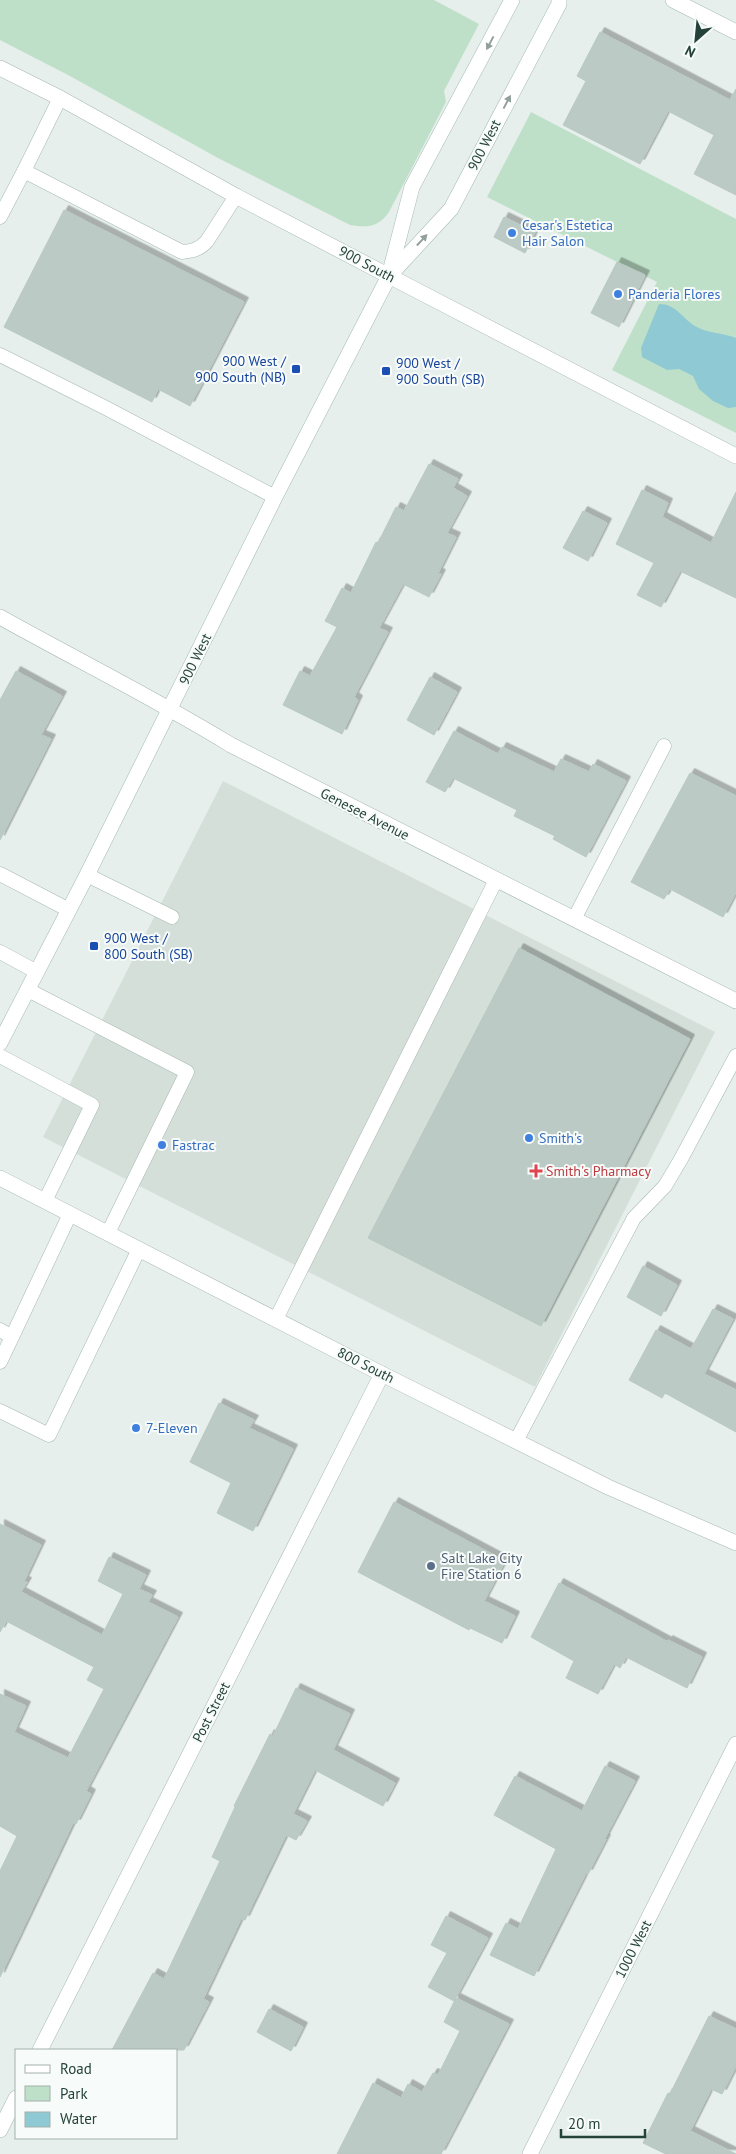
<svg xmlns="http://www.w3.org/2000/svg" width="736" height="2154" font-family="'PT Sans',sans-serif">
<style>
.built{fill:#d4dfda}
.green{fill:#bfe0c8}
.water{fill:#8ec9d4}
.building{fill:#bbcac4;stroke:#b8c9c2;filter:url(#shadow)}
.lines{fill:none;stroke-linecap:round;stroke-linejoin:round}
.service-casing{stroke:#a8b8b2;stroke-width:15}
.minor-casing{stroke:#a8b8b2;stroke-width:16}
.tertiary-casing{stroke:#a8b8b2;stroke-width:16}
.secondary-casing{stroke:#a4bbb3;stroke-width:16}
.service{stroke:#fff;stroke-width:14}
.minor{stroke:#fff;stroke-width:15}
.tertiary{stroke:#fff;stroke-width:15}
.secondary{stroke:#fff;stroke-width:15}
.oneway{fill:#92a09c}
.shop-dot{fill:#3f7fe0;stroke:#f7fbf9;stroke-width:2}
.transit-dot{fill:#1a4fb4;stroke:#f7fbf9;stroke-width:2}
.health-dot{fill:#e0444e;stroke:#f7fbf9;stroke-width:2}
.service-dot{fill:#5c6f8a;stroke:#f7fbf9;stroke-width:2}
.labels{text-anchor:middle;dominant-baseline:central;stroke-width:4;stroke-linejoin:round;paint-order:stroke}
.street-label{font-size:14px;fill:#24423a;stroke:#f7fbf9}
.shop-label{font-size:14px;fill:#366cbe;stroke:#f7fbf9;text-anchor:start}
.transit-label{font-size:14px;fill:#164399;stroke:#f7fbf9;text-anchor:start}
.health-label{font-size:14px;fill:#be3a42;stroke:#f7fbf9;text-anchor:start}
.service-label{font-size:14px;fill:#4e5e75;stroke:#f7fbf9;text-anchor:start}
</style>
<defs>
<filter id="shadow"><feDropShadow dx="4.5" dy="-4.5" stdDeviation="0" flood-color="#0004"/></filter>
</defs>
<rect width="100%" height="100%" fill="#e6efeb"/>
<polygon class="built" points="223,781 715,1032 535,1387 43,1137"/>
<g class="green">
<path d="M0,0H434L479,24L444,91L446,102L389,212C379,227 367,228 350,225L218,158L68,75L0,40Z"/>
<polygon points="531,112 736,219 736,433 612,370 657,282 487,197"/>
</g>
<path class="water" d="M659,304C676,304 682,318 695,326C706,333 723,333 736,338V407L728,408L713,401L699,389L693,376L679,369L667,370L642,357L641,348Z"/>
<g class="building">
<polygon points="600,32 730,100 736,89 736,195 694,174 714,135 668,111 640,164 563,125 586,81 577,76"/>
<polygon points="64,210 244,302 190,406 158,389 152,402 4,327"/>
<polygon points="504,217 535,232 525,253 494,237"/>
<polygon points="617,262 645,275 619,327 591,313"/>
<polygon points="429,464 458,479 453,488 467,496 447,533 456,537 438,573 441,574 429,597 403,584 379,628 388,632 354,697 358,700 342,734 283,705 300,671 310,676 337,627 325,621 342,588 351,593 376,542 378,543 396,507 404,511"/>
<polygon points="642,490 668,503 662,517 711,543 736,492 736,598 680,571 661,607 637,595 654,563 616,544"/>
<polygon points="583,511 607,523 588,561 563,548"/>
<polygon points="16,671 62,696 41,735 51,739 0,840 0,700"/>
<polygon points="430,677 457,692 434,735 407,720"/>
<polygon points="454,731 498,754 502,747 554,772 561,759 589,772 593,764 626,781 586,857 553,839 555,836 514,816 517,810 453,778 445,792 426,782"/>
<polygon points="690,773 736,796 736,892 723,917 670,889 664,899 631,882"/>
<polygon points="519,948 690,1039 541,1326 368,1238"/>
<polygon points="643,1266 677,1285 661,1316 627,1297"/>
<polygon points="713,1309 733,1319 704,1374 736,1390 736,1432 665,1393 662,1398 629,1380 656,1330 691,1349"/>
<polygon points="219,1403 254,1420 249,1428 293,1449 253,1531 217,1513 231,1483 190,1462"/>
<polygon points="394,1502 505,1561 484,1601 515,1616 502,1643 470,1628 469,1630 358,1572"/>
<polygon points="0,1524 41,1545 24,1581 27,1582 21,1592 102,1635 123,1594 98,1581 109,1557 146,1575 139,1589 152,1595 148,1602 178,1617 86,1791 91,1794 76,1824 73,1823 0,1977 0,1871 17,1836 0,1826 0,1694 26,1706 14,1732 68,1758 104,1689 87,1680 94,1667 6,1621 0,1632"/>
<polygon points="559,1583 668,1642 668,1640 702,1657 687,1688 626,1657 620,1668 614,1664 598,1694 566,1678 574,1661 531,1637"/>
<polygon points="296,1688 350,1714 333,1750 395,1783 383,1806 315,1770 293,1814 307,1821 296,1840 286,1835 245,1920 241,1919 203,1999 209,2002 184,2050 112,2050 153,1973 164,1979 220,1861 212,1857 235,1807 234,1806 270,1734 273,1736"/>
<polygon points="605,1766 635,1781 605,1838 606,1839 588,1874 586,1873 534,1976 490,1955 506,1923 518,1929 556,1849 494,1815 515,1776 582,1811"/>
<polygon points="446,1916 488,1938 454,2001 428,1987 447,1953 431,1945"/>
<polygon points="456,1998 509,2024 441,2154 337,2154 373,2083 401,2098 408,2084 422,2092 433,2073 438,2075 460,2031 444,2022"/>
<polygon points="269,2009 303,2027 291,2051 257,2032"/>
<polygon points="709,2016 736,2029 736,2066 722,2094 711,2089 690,2131 736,2154 666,2154 643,2143 668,2093 670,2094"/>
</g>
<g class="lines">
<defs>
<g id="service">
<path d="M60,98L24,171L182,252C193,251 200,249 207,241L236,196"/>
<polyline points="0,217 24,171"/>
<polyline points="0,355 104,407 275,497"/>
<polyline points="0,874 69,910"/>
<polyline points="87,875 172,917"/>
<polyline points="574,919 664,746"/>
<polyline points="0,952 37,972"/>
<polyline points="28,990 187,1072 108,1233"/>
<polyline points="0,1056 92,1105 45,1201"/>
<polyline points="276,1319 496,880"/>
<polyline points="0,1330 12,1337 70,1214"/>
<polyline points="0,1362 12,1337"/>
<polyline points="0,1411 49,1435 139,1249"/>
<polyline points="516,1441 634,1218 665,1186 681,1159 736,1056"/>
</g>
<g id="minor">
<polyline points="673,0 736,32"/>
<polyline points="389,276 736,456"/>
<path d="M0,617C77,660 156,699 231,745L736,1001"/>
<polyline points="40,2050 382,1374"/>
<polyline points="0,2130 16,2098"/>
<polyline points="530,2154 736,1744"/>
</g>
<g id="tertiary">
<polyline points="0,68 60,98 236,196 389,276"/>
<polyline points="0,1178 382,1374 608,1487 736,1543"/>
</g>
<g id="secondary">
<polyline points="390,275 451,209 559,4 559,0"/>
<polyline points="0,1043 87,875 275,497 389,276 412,187 512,0"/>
</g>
</defs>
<use href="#service" class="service-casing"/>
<use href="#minor" class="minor-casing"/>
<use href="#tertiary" class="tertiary-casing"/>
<use href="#secondary" class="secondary-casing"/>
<use href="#service" class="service"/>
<use href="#minor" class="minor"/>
<use href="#tertiary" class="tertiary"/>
<use href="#secondary" class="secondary"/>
</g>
<defs><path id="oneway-solid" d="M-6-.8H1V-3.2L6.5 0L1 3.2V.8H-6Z" transform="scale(1.25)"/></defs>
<g class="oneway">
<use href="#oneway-solid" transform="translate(490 43) rotate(118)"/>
<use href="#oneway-solid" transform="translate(507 102) rotate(-62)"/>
<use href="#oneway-solid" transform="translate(422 240) rotate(-47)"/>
</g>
<g class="shop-dot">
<circle cx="512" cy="233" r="5"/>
<circle cx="618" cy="294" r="5"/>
<circle cx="529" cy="1138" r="5"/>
<circle cx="162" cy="1145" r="5"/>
<circle cx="136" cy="1428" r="5"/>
</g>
<g class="transit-dot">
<rect x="291" y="364" width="10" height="10" rx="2.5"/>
<rect x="381" y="366" width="10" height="10" rx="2.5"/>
<rect x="89" y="941" width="10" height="10" rx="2.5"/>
</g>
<path class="health-dot" d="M533.5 1163.5h5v5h5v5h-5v5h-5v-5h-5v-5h5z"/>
<circle class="service-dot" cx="431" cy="1566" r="5"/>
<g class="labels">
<g class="street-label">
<text transform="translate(484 145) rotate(-63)">900 West</text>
<text transform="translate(367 264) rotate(28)">900 South</text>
<text transform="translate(195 659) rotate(-64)">900 West</text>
<text transform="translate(365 814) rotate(27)">Genesee Avenue</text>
<text transform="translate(366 1365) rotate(27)">800 South</text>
<text transform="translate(211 1712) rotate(-63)">Post Street</text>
<text transform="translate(633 1949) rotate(-63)">1000 West</text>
</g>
<g class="shop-label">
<text x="522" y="225">Cesar's Estetica<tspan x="522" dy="16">Hair Salon</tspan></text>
<text x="628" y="294">Panderia Flores</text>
<text x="539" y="1138">Smith's</text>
<text x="172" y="1145">Fastrac</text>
<text x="146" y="1428">7-Eleven</text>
</g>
<g class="transit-label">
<text x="286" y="361" text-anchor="end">900 West /<tspan x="286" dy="16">900 South (NB)</tspan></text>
<text x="396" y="363">900 West /<tspan x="396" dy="16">900 South (SB)</tspan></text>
<text x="104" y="938">900 West /<tspan x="104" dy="16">800 South (SB)</tspan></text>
</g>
<g class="health-label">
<text x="546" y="1171">Smith's Pharmacy</text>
</g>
<g class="service-label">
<text x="441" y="1558">Salt Lake City<tspan x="441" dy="16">Fire Station 6</tspan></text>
</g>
</g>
<rect x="15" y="2049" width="162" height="90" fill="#f7fbf9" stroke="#a3b1ad"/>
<rect x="25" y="2065" width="25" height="8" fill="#ffffff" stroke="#a3b1ad"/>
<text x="60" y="2074" font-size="15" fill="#24423a">Road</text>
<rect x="25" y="2086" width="25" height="15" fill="#bfe0c8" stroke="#a3b1ad"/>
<text x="60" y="2099" font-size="15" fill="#24423a">Park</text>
<rect x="25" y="2112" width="25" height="15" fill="#8ec9d4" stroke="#a3b1ad"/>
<text x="60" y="2124" font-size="15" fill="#24423a">Water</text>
<g transform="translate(696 40) rotate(207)" stroke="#f7fbf9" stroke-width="4" paint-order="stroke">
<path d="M0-4L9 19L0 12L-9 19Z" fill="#24423a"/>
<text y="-8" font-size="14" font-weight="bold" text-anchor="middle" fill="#24423a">N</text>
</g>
<path d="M561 2129v8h84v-8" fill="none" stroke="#24423a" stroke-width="2.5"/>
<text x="568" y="2129" font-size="15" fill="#24423a" stroke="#f7fbf9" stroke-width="4" paint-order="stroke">20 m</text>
</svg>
